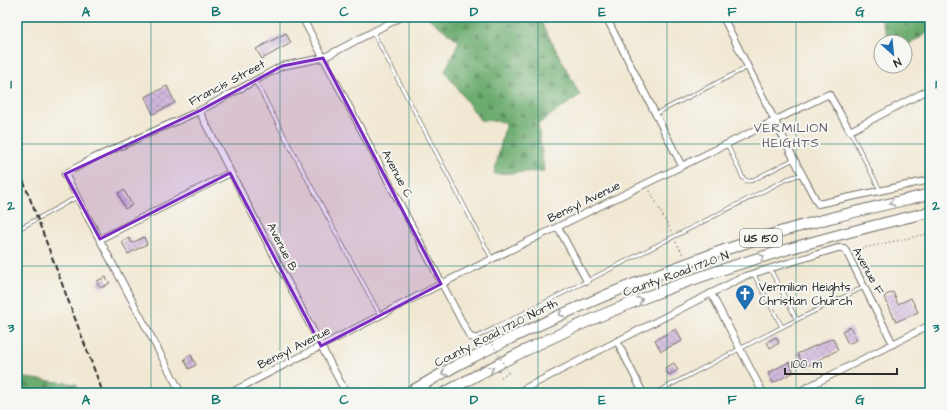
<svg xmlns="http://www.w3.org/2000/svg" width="947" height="410" font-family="'Architects Daughter',sans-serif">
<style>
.forest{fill:url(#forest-firs);stroke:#4c6c4c}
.building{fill:url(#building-cross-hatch)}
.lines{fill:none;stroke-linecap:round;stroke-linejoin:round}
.lane-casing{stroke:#706d66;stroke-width:4.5}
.street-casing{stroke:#706d66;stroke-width:8}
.primary-casing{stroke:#706d66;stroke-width:12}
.path{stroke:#706d66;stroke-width:1.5;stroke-dasharray:1 3;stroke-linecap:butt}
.lane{stroke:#fff;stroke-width:3}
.street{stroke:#fff;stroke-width:6}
.primary{stroke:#fff;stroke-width:10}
.rail{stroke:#2b2b2b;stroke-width:2;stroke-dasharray:6 3;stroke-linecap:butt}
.path-bridge{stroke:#706d66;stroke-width:1.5;stroke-dasharray:1 3;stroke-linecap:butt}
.oneway{stroke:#a0a0a0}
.marked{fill:#7b2cbf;fill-opacity:0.2;stroke:#7b2cbf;stroke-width:3;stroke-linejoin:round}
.grid{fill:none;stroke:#0f766e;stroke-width:1;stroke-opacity:0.55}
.labels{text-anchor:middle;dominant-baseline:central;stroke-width:4;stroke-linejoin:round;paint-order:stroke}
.shield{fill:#f6f6f2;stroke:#686867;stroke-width:1}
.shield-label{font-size:11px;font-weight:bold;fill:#2b2b2b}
.street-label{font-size:12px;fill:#2b2b2b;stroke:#f6f6f2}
.poi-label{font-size:12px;fill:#2b2b2b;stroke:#f6f6f2;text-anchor:start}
.neighbourhood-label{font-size:13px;letter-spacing:1px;fill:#655c6a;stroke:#f6f6f2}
.neatline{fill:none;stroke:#0f766e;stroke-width:1.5}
.grid-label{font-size:13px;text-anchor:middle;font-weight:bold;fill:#0f766e}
</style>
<defs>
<pattern id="forest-firs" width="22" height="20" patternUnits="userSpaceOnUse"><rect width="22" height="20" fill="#6cac6e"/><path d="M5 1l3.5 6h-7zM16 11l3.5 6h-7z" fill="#598c5b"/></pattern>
<pattern id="building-cross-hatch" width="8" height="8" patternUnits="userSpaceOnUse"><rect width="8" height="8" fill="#d2b7de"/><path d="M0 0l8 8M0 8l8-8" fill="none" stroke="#ab95b4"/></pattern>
</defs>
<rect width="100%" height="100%" fill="#f6f6f2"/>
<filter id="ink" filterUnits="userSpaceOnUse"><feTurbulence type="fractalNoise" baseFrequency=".025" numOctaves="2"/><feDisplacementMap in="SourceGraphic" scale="8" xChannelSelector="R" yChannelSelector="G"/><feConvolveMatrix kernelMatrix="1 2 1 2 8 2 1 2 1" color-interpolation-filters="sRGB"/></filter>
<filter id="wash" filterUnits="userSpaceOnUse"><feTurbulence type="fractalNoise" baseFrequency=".012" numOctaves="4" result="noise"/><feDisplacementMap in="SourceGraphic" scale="16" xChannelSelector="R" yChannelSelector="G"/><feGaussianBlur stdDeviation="0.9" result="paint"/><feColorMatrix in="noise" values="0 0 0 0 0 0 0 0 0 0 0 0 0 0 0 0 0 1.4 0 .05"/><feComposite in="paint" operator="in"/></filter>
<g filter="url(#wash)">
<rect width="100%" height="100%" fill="#f1e8d3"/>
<g class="forest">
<polygon points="427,17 540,17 539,18 580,95 538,124 544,171 494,174 506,122 480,120 445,71 459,41"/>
<polygon points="880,17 930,17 930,31 905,47 905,42 890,42"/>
<polygon points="17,377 76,384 80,393 17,393"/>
</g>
<g id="blocks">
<g class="building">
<polygon points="286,33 291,43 262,59 256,49"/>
<polygon points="167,86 175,103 153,114 145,97"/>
<polygon points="124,190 132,205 125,209 118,193"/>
<polygon points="144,237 147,244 128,254 122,242 129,238 132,243"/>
<polygon points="106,277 107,280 110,283 101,288 98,285 97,281"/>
<polygon points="893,292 898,304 911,298 918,312 896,322 884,296"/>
<polygon points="850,327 857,340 848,344 842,331"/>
<polygon points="676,329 682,341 661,351 655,340"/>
<polygon points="776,337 779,343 770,348 767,342"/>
<polygon points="833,338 838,350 805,367 797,354"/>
<polygon points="191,355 196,365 189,369 184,359"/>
<polygon points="789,362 794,372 773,383 768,373"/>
<polygon points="674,363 678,370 669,375 665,368"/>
</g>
</g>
</g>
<g filter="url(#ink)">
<use href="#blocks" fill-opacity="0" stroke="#706d66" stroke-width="1"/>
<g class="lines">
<defs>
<g id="lane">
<polyline points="373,32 492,259"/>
<polyline points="255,81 380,315"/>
<polyline points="655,114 748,67"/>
<polyline points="850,131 880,190"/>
<polyline points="727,144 743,178 747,181 751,181 794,159"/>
<polyline points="17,230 77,197"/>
<polyline points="770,269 797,320"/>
<polyline points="753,273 782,327"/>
<polyline points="475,338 787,179 802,174"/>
<polyline points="655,393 782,327 864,287"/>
</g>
<g id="street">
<polyline points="302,17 470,337 475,338"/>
<polyline points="606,17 682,166"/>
<polyline points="723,17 794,159 818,204 930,180"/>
<polyline points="199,111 321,346 346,393"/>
<polyline points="558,227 587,281"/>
<polyline points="100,239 230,173"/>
<polyline points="711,293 763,393"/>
<polyline points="617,341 643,393"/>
<polyline points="181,393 65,174 94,158 199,111 282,66 323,58 401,17"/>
<polyline points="230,393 441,284 829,94 850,131 930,89"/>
<polyline points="516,393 745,276 838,248 844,248 847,253 893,344"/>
<polyline points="796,393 930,325"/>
</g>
<g id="primary">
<path d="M408,393C429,382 448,369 469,359C561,312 656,272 754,240C812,221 871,208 930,194"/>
<path d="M444,393C507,358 573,326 641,299C734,262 832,235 930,212"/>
</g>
</defs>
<use href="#lane" class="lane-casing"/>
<use href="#street" class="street-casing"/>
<use href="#primary" class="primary-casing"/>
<g class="path">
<polyline points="650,191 672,233"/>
<polyline points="676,242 684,256"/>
<polyline points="854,250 927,234"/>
<polyline points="501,377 508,373 506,369"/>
</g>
<use href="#lane" class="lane"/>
<use href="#street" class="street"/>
<use href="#primary" class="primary"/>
<polyline class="rail" points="17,164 103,393"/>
<polyline class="path-bridge" points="491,341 505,367"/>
</g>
<defs><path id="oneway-chevron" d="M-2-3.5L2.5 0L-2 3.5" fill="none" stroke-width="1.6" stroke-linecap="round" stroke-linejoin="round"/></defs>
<g class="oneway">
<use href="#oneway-chevron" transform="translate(892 203) rotate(166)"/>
<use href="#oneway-chevron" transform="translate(762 257) rotate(-17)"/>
<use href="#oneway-chevron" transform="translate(640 300) rotate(-22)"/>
<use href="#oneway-chevron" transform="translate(561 314) rotate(156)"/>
<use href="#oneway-chevron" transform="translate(491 369) rotate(-26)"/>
<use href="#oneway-chevron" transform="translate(444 373) rotate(150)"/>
</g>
</g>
<path class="marked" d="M323,58L441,284L321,346L230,173L100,239L65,174L199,111L282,66Z"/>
<path class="grid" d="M151,17V393M280,17V393M409,17V393M538,17V393M667,17V393M796,17V393M17,144H930M17,266H930"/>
<defs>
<symbol id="church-pin" viewBox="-11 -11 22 30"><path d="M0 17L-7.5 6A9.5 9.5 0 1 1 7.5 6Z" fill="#1f6fb2" stroke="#f6f6f2"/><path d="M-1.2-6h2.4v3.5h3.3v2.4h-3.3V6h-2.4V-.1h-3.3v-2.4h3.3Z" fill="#fff"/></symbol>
</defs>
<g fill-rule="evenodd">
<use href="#church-pin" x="734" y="283" width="22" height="30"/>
</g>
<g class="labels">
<rect class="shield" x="740" y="229" width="42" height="18" rx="3"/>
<g class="shield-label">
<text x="761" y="238">US 150</text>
</g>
<g class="street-label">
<text transform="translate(227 83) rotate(-28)">Francis Street</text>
<text transform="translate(397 174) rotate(62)">Avenue C</text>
<text transform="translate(584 202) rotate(-26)">Bensyl Avenue</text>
<text transform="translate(282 247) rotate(63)">Avenue B</text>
<text transform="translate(868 271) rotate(61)">Avenue F</text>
<text transform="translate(676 274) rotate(-20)">County Road 1720 N</text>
<text transform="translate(496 333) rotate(-27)">County Road 1720 North</text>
<text transform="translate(294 348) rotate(-27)">Bensyl Avenue</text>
</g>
<g class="poi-label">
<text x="759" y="287">Vermilion Heights<tspan x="759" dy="14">Christian Church</tspan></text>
</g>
<g class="neighbourhood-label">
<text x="791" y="128">VERMILION<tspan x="791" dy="15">HEIGHTS</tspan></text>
</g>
</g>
<rect width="947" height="410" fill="none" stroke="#f6f6f2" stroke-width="44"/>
<g transform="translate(893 54) rotate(153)"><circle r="19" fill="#f6f6f2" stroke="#a5a5a2"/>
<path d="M0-3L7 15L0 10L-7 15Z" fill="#1f6fb2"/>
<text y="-6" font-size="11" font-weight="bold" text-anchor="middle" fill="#2b2b2b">N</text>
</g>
<path d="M785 368v6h112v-6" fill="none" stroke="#2b2b2b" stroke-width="2"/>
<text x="791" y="368" font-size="12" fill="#2b2b2b" stroke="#f6f6f2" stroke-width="3" paint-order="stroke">100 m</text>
<rect x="22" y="22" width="903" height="366" class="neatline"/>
<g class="grid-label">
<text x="86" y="16">A</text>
<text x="216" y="16">B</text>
<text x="344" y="16">C</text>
<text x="474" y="16">D</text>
<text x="602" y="16">E</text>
<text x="732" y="16">F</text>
<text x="860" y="16">G</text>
<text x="11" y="88">1</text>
<text x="936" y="88">1</text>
<text x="11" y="210">2</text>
<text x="936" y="210">2</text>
<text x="11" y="332">3</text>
<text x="936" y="332">3</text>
<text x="86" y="404">A</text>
<text x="216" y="404">B</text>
<text x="344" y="404">C</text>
<text x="474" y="404">D</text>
<text x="602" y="404">E</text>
<text x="732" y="404">F</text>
<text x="860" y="404">G</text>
</g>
</svg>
